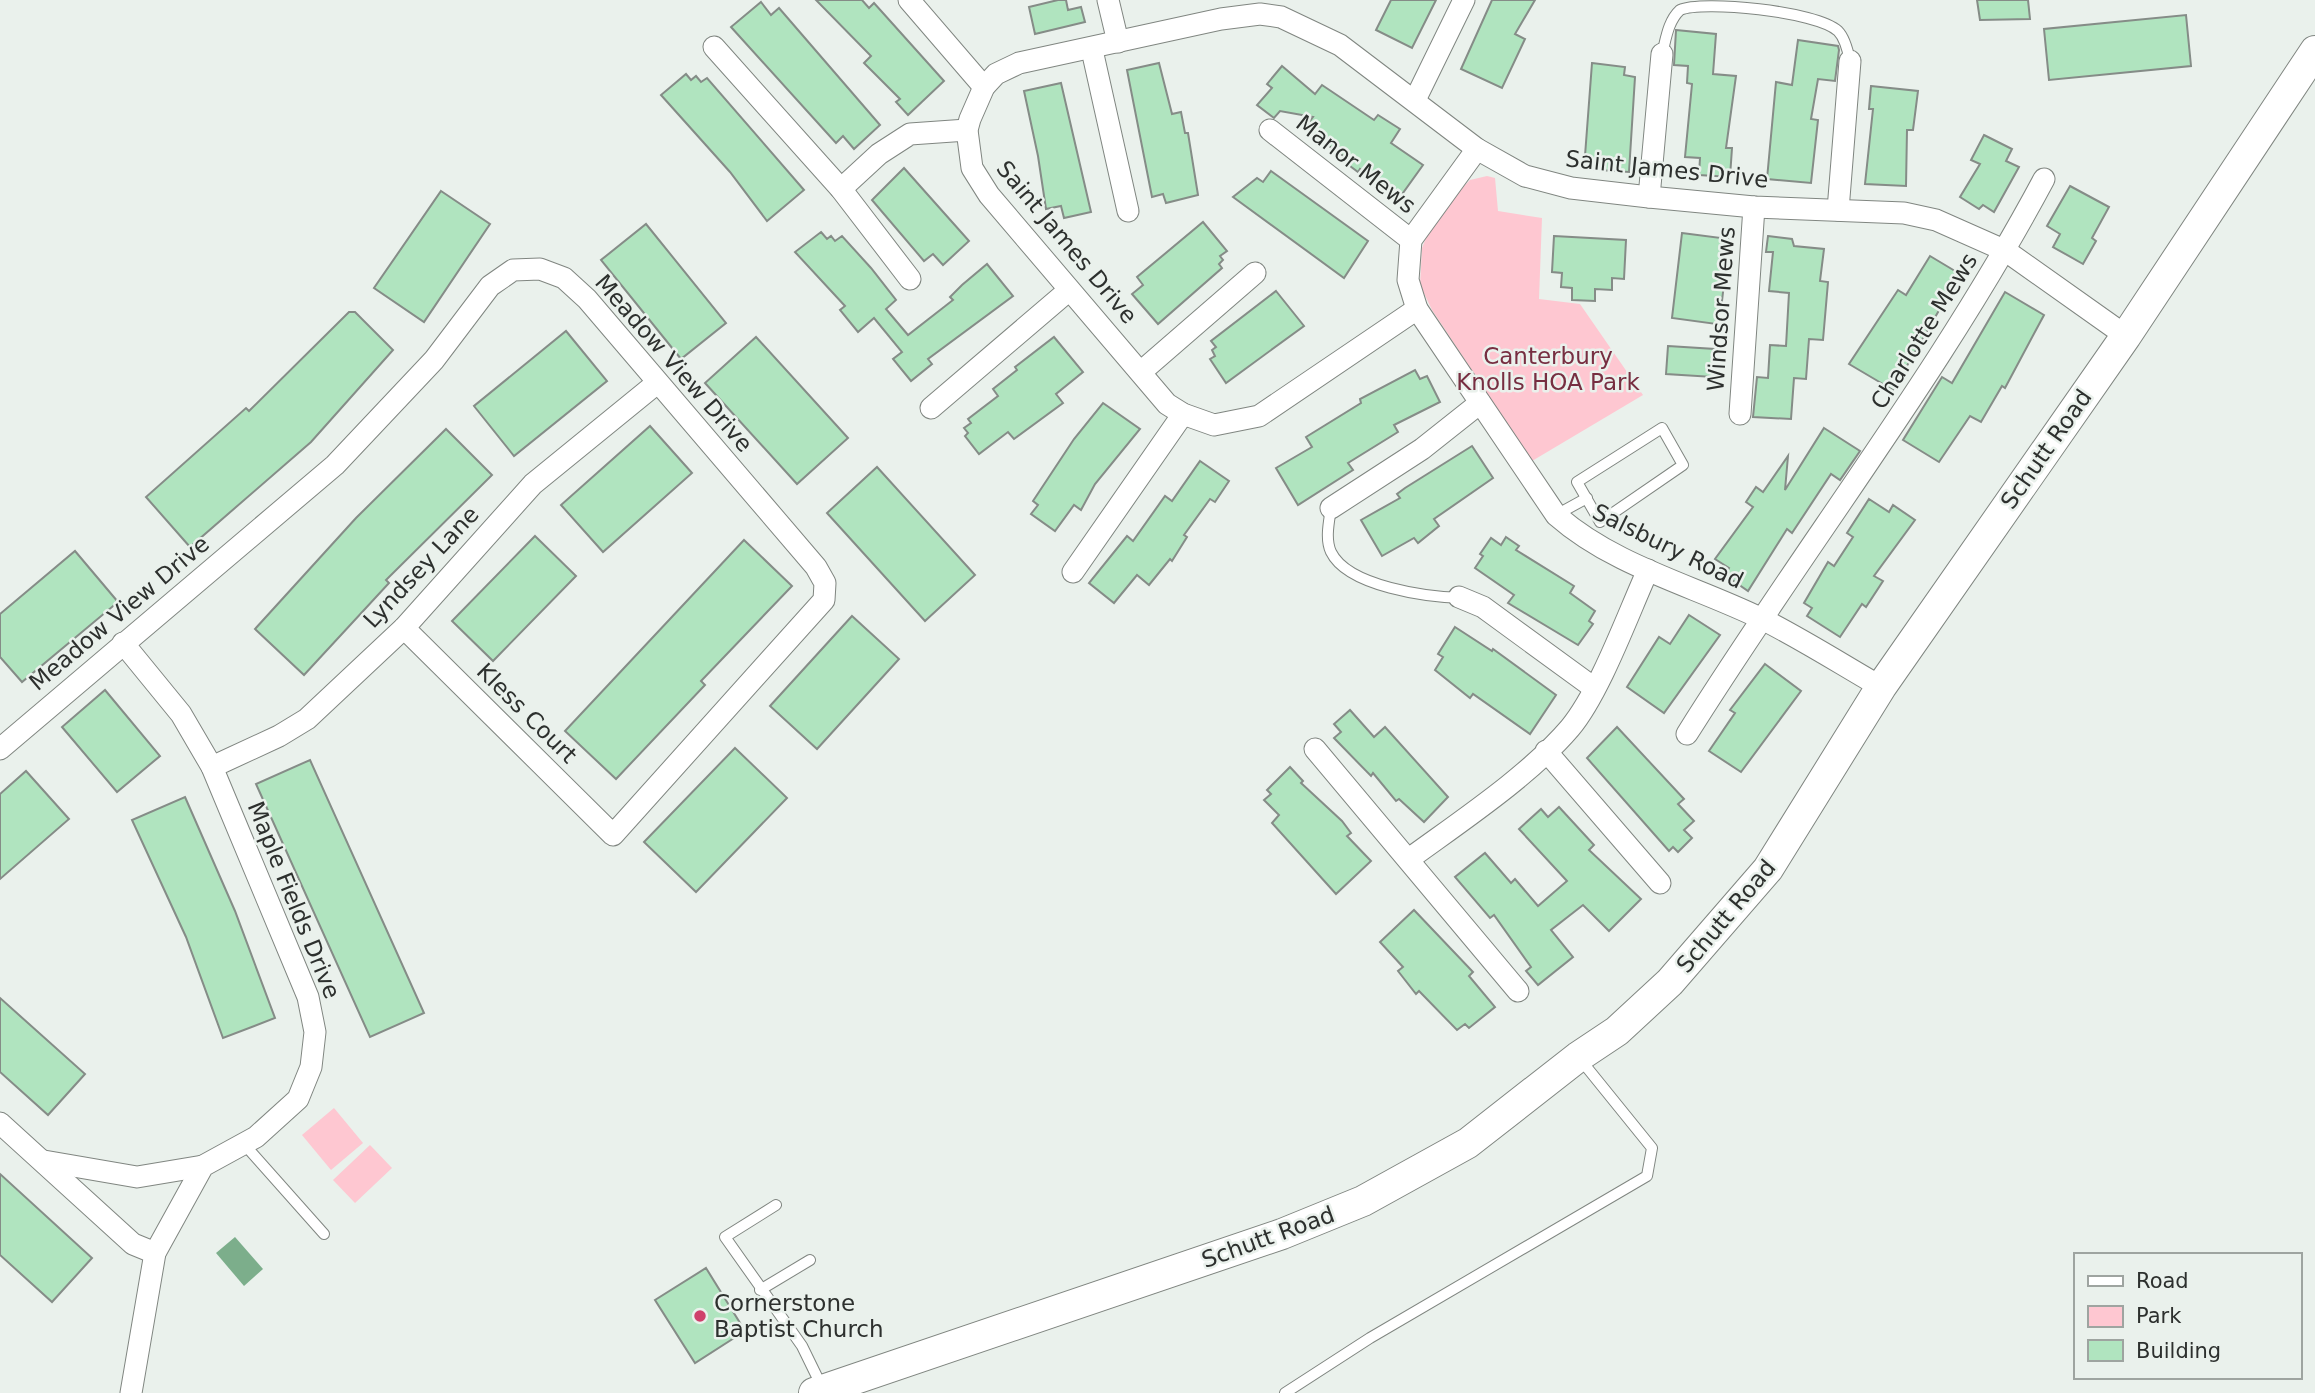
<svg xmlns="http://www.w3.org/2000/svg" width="2315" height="1393" font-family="'DejaVu Sans',sans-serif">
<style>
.green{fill:#fec7d1}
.water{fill:#7cae8b}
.building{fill:#b0e4bf;stroke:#858c87;stroke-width:2}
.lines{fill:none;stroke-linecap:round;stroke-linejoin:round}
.lane-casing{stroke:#808681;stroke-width:12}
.street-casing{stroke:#808681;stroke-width:23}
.secondary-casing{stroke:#808681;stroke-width:32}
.lane{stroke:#fff;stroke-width:10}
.street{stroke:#fff;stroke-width:21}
.secondary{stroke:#fff;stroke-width:30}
.poi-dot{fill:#cf416b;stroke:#eaf1ec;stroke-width:2.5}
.labels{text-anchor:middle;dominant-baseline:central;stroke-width:5;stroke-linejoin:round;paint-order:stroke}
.street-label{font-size:23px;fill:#2d302e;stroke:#eaf1ec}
.park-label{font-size:23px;fill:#772e41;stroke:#eaf1ec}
.poi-label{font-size:23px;fill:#2d302e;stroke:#eaf1ec;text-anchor:start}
</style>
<rect width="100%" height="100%" fill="#eaf1ec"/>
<g class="green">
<polygon points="1487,176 1495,178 1498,211 1542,218 1539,299 1580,304 1643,395 1532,461 1432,310 1420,285 1422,248 1430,228 1457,193 1470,180"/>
<polygon points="334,1108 363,1143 331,1170 302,1135"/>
<polygon points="370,1145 392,1168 355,1203 333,1180"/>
</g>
<polygon class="water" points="235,1237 263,1269 244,1286 216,1253"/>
<g class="building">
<polygon points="816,0 862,0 869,8 874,3 944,81 908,115 896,102 900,99 864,63 871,56"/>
<polygon points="1058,0 1066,0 1068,10 1081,7 1085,22 1035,34 1029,7"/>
<polygon points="1391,0 1436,0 1412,48 1376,30"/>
<polygon points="1492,0 1535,0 1515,34 1525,39 1502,88 1461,69"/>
<polygon points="1977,0 2028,0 2030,19 1980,20"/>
<polygon points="761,2 771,15 779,8 880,125 854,149 843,136 836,143 731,27"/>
<polygon points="2186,15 2191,66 2049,80 2044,29"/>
<polygon points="1676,30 1716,34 1713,74 1736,76 1726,148 1732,148 1730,177 1699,175 1700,158 1685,157 1692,84 1687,83 1688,66 1674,65"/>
<polygon points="1798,40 1838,46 1839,50 1835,81 1818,79 1811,119 1818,120 1811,183 1767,179 1776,82 1792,85"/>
<polygon points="1159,63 1172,114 1181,112 1185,133 1188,133 1198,195 1166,203 1163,194 1152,197 1127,70"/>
<polygon points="1592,63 1625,67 1624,75 1635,77 1629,172 1584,169"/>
<polygon points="1282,66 1315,94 1322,85 1374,120 1378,115 1400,129 1391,143 1423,165 1400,197 1360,169 1358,172 1346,163 1348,159 1304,129 1313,117 1280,111 1274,118 1257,105 1272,88 1267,84"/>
<polygon points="686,74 691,80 696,76 701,82 707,78 804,190 767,221 730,172 661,95"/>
<polygon points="1061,83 1091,212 1064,218 1061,206 1046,209 1038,156 1024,91"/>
<polygon points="1871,86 1918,91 1913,130 1907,130 1906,186 1865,184 1873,109 1869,109"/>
<polygon points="1984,135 2012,149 2006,161 2019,167 1994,212 1983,205 1979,209 1960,197 1980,164 1971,160"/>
<polygon points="904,168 969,241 943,265 933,254 924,261 872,200"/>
<polygon points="1271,171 1368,241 1344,278 1233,197 1257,178 1263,182"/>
<polygon points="2070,186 2109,207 2092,238 2096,241 2083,264 2053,247 2060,234 2047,226"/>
<polygon points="441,191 490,224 424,322 374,288"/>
<polygon points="1203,222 1227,251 1220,256 1223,260 1219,264 1222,268 1158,324 1132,294 1143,285 1137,277"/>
<polygon points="646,224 726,323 681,359 601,260"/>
<polygon points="821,232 827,239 831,236 835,241 842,236 871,268 896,300 886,309 908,335 953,300 950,297 962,285 987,264 1013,296 928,359 932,364 911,381 893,359 902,352 874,318 858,332 840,310 845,306 795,252"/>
<polygon points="1682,233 1729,239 1722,301 1720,300 1716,324 1672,318"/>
<polygon points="1554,236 1626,240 1624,279 1612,278 1612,290 1595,289 1595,301 1572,300 1572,288 1561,287 1562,273 1552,272"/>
<polygon points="1768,236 1792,239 1794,246 1824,249 1820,281 1828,282 1823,340 1809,339 1806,379 1794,378 1791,419 1753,417 1757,377 1768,378 1770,345 1786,346 1789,293 1769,291 1773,252 1766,252"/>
<polygon points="1930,256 1960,274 1893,390 1849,364 1898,290 1906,295"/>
<polygon points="1276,291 1304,326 1226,383 1210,359 1215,356 1212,350 1216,347 1211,341"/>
<polygon points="2005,292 2044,315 2005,388 2002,386 1981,422 1970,416 1939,462 1903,440 1942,377 1952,383"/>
<polygon points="349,312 355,312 393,350 311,442 190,547 146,497 246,408 249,411"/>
<polygon points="566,331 607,381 514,456 474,406"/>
<polygon points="756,337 848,438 797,484 705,383"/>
<polygon points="1054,337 1083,372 1056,394 1063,403 1014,439 1008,432 979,454 965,436 968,433 964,428 971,423 968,419 998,396 993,389 1017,370 1015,367"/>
<polygon points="1668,346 1715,349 1713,377 1666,374"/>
<polygon points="1415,370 1420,379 1427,376 1440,402 1394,425 1398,432 1348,463 1353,470 1298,505 1276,468 1312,447 1306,437 1361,403 1360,399"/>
<polygon points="1103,403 1140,429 1095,484 1081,510 1074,505 1055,531 1031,514 1038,505 1033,501 1074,439"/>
<polygon points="650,426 692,473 603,552 561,505"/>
<polygon points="1824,428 1860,451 1840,480 1831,474 1792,533 1787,529 1748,591 1725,575 1729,568 1715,559 1753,507 1746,502 1756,487 1763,492 1788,456 1785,490"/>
<polygon points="446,429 492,475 386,580 389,583 304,675 255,629 356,518"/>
<polygon points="1472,446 1493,478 1434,519 1439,526 1418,543 1414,538 1382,556 1361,520 1400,498 1397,494 1405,488"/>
<polygon points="1200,461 1229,481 1215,502 1210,499 1184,535 1187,537 1172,561 1170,559 1149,585 1137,575 1114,603 1089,583 1127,536 1133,541 1165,496 1172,501"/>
<polygon points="877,467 975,575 925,621 827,513"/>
<polygon points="1869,499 1889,512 1893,505 1915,520 1874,576 1883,581 1866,607 1862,604 1840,637 1807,616 1812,608 1804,603 1828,562 1834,566 1853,537 1847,533"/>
<polygon points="535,536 576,576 493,661 452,621"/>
<polygon points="1506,537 1519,546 1516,550 1574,586 1570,593 1595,611 1589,621 1593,624 1578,645 1508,603 1514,595 1475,568 1483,556 1480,554 1491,538 1501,545"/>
<polygon points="744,540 792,586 701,681 705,685 616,779 565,731"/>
<polygon points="75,551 118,602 22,682 0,657 0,614"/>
<polygon points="1689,615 1720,635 1664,713 1627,687 1659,637 1670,644"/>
<polygon points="852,616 899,659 817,749 770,706"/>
<polygon points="1455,627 1492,651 1493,649 1556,695 1530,734 1473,694 1470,698 1435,670 1443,657 1438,654"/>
<polygon points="1765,664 1801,691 1741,772 1709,751 1735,713 1730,710"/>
<polygon points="105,690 160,756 117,792 62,727"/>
<polygon points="1350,710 1374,737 1385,727 1448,797 1424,822 1399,799 1396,801 1373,773 1371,776 1334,738 1341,732 1334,724"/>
<polygon points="1617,727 1684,799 1678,804 1694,821 1684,830 1692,838 1678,852 1673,847 1669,851 1587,758"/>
<polygon points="735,748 787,798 696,892 644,842"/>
<polygon points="310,760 424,1013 370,1037 256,784"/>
<polygon points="1290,767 1303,781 1301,783 1342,821 1351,833 1347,836 1371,861 1336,894 1272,823 1279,815 1264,800 1271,794 1267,790"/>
<polygon points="26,771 69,819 0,879 0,794"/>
<polygon points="185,797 235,911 275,1018 223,1038 186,937 132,820"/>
<polygon points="1559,807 1594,845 1589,850 1641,899 1609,931 1583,905 1551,930 1573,957 1538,985 1526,971 1531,967 1494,915 1490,918 1455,877 1485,853 1511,883 1515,879 1538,906 1567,881 1519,829 1541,809 1548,817"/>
<polygon points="1414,910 1473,972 1469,976 1495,1007 1469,1028 1465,1024 1457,1030 1419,991 1416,994 1398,971 1403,967 1380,942"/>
<polygon points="0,998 85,1074 48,1115 0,1072"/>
<polygon points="0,1174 92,1258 52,1302 0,1255"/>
<polygon points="706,1268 745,1331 695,1363 655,1300"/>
</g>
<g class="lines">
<defs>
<g id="lane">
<path d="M1662,54C1666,39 1668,21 1680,10C1702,0 1816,11 1838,31C1845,38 1848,51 1850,61"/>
<polygon points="1662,428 1683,465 1600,522 1577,482"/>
<path d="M1331,508C1329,522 1325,539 1331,552C1348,587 1428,597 1462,598"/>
<polyline points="1556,515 1587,498"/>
<polyline points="244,1144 324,1234"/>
<polyline points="776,1205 725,1237 802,1346 822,1387"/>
<polyline points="760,1290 810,1260"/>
<polyline points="1285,1393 1370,1338 1647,1176 1652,1148 1580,1059"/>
</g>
<g id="street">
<polyline points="909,0 984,87"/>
<polyline points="1108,0 1118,42"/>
<polyline points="714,47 841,189 910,279"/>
<polyline points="1092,50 1128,211"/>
<polyline points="1415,100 1464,0"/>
<polyline points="1270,130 1411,240"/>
<path d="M1477,149L1411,240L1408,280L1417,309L1556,515C1614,566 1692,585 1760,618C1802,639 1841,664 1881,687"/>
<polyline points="841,189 879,154 910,134 967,130"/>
<polyline points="1649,197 1662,54"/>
<polyline points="1838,210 1850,61"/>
<polyline points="1417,309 1259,416 1214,425 1183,414 1167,404 989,195 972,168 967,130 970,119 984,87 996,74 1019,63 1221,19 1260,14 1281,17 1340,45 1477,149 1525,176 1571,188 1649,197 1754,207 1904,213 1936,220 2006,251 2126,336"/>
<polyline points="1142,371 1255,273"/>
<polyline points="931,408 1068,291"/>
<polyline points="1740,414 1754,207"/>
<polyline points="1331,508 1422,449 1480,403"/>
<polyline points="1073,572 1183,414"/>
<polyline points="1459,597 1483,607 1594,688"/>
<polyline points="123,643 181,714 212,767 308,997 315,1032 311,1067 298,1099 256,1137 203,1166 155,1253 131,1393"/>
<path d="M1687,734C1804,547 1940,374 2044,179"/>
<polyline points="0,749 335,465 434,360 490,286 513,270 540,269 564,278 587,299 816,567 825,583 824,600 613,835 404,628"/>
<polyline points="1315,749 1518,991"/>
<polyline points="1546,751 1660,883"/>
<polyline points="212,767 279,736 307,719 404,628 533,484 657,383"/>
<path d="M1409,859C1461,821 1529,776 1570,728C1600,692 1628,614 1648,570"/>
<polyline points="0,1123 133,1244 155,1253"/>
<polyline points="44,1161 137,1177 203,1166"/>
</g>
<polyline id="secondary" points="814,1393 1282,1234 1363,1201 1468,1143 1578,1057 1617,1031 1670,982 1768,869 1881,687 2126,336 2315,51"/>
</defs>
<use href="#lane" class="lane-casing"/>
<use href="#street" class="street-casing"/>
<use href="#secondary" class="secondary-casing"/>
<use href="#lane" class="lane"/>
<use href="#street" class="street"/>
<use href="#secondary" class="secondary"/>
</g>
<circle class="poi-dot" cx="700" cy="1316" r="7"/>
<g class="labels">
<g class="street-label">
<text transform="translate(1356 164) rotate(38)">Manor Mews</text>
<text transform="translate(1667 169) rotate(6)">Saint James Drive</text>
<text transform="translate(1067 242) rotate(50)">Saint James Drive</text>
<text transform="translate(1721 309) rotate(-86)">Windsor Mews</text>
<text transform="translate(1924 331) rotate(-58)">Charlotte Mews</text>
<text transform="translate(674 363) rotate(49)">Meadow View Drive</text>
<text transform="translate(2046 449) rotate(-55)">Schutt Road</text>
<text transform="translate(1668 546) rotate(26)">Salsbury Road</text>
<text transform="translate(421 567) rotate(-47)">Lyndsey Lane</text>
<text transform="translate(119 613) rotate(-40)">Meadow View Drive</text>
<text transform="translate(527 713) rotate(45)">Kless Court</text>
<text transform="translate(294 900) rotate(68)">Maple Fields Drive</text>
<text transform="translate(1726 916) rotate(-50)">Schutt Road</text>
<text transform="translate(1268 1237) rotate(-20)">Schutt Road</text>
</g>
<g class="park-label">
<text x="1548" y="356">Canterbury<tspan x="1548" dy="26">Knolls HOA Park</tspan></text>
</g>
<g class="poi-label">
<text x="714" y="1303">Cornerstone<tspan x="714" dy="26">Baptist Church</tspan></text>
</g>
</g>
<rect x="2074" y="1253" width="228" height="126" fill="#eaf1ec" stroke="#9ea4a0" stroke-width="2"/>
<rect x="2088" y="1276" width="35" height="10" fill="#ffffff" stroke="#9ea4a0" stroke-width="2"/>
<text x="2136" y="1288" font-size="21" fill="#2d302e">Road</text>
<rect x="2088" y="1306" width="35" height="21" fill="#fec7d1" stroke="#9ea4a0" stroke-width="2"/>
<text x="2136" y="1323" font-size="21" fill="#2d302e">Park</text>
<rect x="2088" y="1340" width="35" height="21" fill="#b0e4bf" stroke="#9ea4a0" stroke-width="2"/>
<text x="2136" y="1358" font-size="21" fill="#2d302e">Building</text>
</svg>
